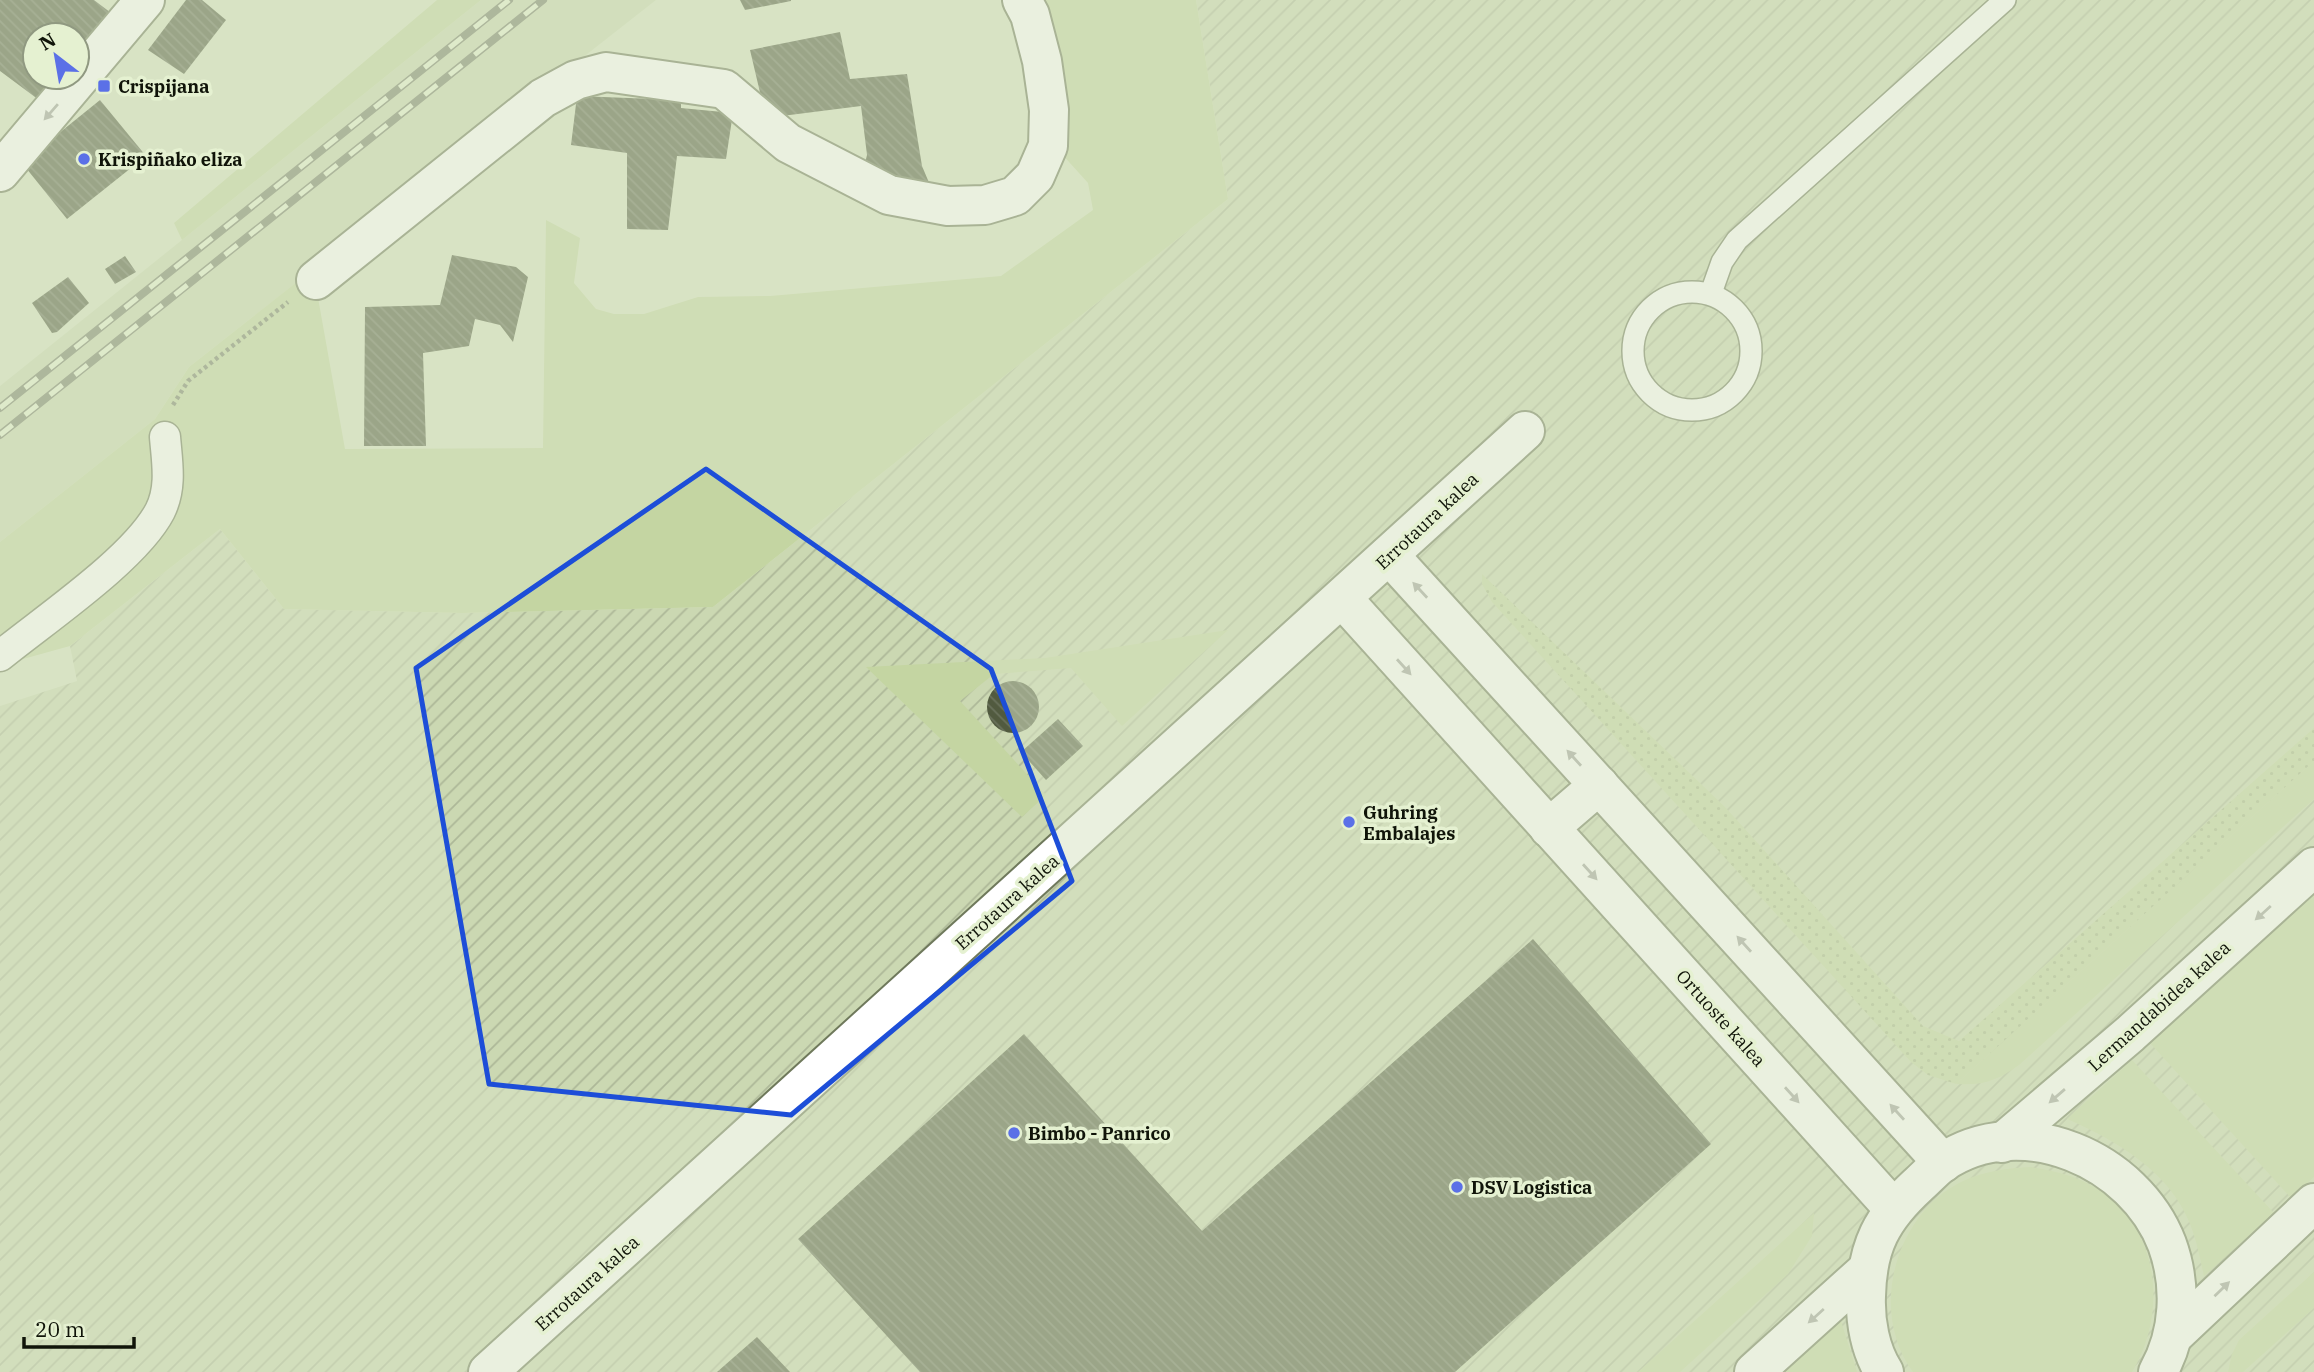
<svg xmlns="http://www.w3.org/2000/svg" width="2314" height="1372" font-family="'IBM Plex Serif',serif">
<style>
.built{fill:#cbd8b2}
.industrial{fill:url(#industrial-furrows)}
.grass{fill:#c4d5a2}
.garden{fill:url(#garden-dots)}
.building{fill:url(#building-back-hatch)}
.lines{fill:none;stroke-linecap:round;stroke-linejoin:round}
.service-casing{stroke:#6f795c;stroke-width:24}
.pedestrian-casing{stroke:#6f795c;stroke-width:33}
.minor-casing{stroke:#6f795c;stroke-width:42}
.tertiary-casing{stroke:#6f795c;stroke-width:42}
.path{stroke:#7a826d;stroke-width:4.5;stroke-dasharray:3.5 3.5;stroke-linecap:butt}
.service{stroke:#fff;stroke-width:21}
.pedestrian{stroke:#fff;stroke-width:30}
.minor{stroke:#fff;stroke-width:38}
.tertiary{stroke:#fff;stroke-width:38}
.rail-casing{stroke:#79806b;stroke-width:8}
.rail{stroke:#e5f1d1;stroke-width:5;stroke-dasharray:16;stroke-linecap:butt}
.oneway{fill:#9fa19d}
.marked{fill:none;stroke:#1d4ed8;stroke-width:5;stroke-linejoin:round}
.poi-dot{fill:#5b70e7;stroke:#e5f1d1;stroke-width:2.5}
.labels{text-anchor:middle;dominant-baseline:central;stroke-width:7;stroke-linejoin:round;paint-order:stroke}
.poi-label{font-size:18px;font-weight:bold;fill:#101409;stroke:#e5f1d1;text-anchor:start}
.street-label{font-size:18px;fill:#101409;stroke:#e5f1d1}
</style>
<defs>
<pattern id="industrial-furrows" width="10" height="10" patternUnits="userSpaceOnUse" patternTransform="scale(1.75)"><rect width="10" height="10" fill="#cbd8b2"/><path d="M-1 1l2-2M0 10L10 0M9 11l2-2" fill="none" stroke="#adb898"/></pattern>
<pattern id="garden-dots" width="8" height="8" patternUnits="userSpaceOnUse" patternTransform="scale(1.75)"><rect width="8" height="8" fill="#c4d5a2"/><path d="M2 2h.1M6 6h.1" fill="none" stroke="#a7b68a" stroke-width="1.8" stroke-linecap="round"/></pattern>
<pattern id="building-back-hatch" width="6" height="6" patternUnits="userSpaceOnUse" patternTransform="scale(1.75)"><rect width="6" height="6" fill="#515a3f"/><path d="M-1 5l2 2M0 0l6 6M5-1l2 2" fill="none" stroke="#6a725c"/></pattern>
</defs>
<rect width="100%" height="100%" fill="#d8e3c4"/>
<polygon class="built" points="481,0 656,0 189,367 155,419 0,542 0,386"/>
<polygon class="industrial" points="1196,0 2314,0 2314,1372 0,1372 0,706 77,681 70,646 220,529 284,609 462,613 713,607 1228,199"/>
<g class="grass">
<polygon points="437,0 481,0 182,240 174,223"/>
<polygon points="1038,0 1196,0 1228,199 713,607 462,613 284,609 220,529 70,646 5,664 130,564 156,495 124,542 0,640 0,542 155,419 189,367 302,278 317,292 345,449 543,448 546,220 580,238 574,283 596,309 614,314 644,314 698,297 770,296 1001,276 1093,210 1088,183 1060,152"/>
<polygon points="1228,630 1122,726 1071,668 994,674 960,701 1046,795 1022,817 866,667 1045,658"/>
<path d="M2314,761V799L2019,1065C1998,1080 1983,1086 1956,1084Z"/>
<polygon points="2314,895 2314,1177 2291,1198 2150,1043"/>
<path d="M2132,1060L2274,1213L2204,1276C2200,1259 2197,1241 2190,1224C2170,1172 2116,1140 2067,1119Z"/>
<path d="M2031,1167C2055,1171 2077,1176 2098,1189C2160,1230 2168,1312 2132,1372H1913C1868,1311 1895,1213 1963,1181C1985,1171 2007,1168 2031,1167Z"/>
<polygon points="1814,1213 1812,1236 1788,1274 1680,1372 1638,1372"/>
<polygon points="2314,1272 2314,1308 2243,1372 2228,1372 2232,1354 2239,1340"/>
<polygon points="1841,1321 1857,1372 1784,1372"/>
</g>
<polygon class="garden" points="1482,574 1725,807 1923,1026 1959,1041 2314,728 2314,761 1956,1084 1928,1075 1911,1062 1492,602 1482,584"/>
<g class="building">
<polygon points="0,0 94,0 115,16 77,53 77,35 35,35 35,77 68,77 39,100 0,71"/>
<polygon points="186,0 202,0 226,20 184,74 148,50"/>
<polygon points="740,0 791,0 791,1 745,10"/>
<polygon points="840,32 850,79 907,74 922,166 930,185 864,167 867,155 861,106 766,118 750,50"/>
<polygon points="577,96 681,100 681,108 733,113 726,159 677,156 668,230 627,229 627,153 571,145"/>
<polygon points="100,100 146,156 67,219 22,163"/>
<polygon points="452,255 516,267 528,277 513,342 500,325 475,319 469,346 423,353 426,446 364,446 365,307 440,305"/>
<polygon points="125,256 136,272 115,284 105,269"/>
<polygon points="68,277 89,303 57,332 52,333 32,303"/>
<circle cx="1013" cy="707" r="26"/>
<polygon points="1058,719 1083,746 1046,780 1021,752"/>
<polygon points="1533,939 1711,1144 1455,1372 920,1372 798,1239 1024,1034 1202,1231"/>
<polygon points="757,1337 790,1372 717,1372"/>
</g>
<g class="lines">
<defs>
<g id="service">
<circle cx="1692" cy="351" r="59"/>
<polyline points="1711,293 1722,262 1737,240 2005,0"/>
</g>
<path id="pedestrian" d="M0,656C44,620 135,559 160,511C172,487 167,462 165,437"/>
<g id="minor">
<polyline points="0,172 145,0"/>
<polyline points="316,280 543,98 576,80 606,72 724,89 788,143 889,195 948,206 985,205 1015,196 1035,176 1048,146 1049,110 1042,61 1030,15 1022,0"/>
<polyline points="1389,555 1943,1163"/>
<polyline points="1342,598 1893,1208"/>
<polyline points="1549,828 1599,785"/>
<polyline points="488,1372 1525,431"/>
</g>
<g id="tertiary">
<polyline points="2002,1143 2130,1034 2314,867"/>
<polyline points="2173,1336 2314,1203"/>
<polyline points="1754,1372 1866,1271"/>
<path d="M1884,1372C1870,1350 1865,1321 1866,1296C1867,1246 1882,1218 1918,1185C1926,1178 1934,1169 1942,1163C2022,1109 2135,1160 2167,1244C2182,1285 2180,1333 2158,1372"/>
</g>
</defs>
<use href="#service" class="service-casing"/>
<use href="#pedestrian" class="pedestrian-casing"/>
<use href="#minor" class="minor-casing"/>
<use href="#tertiary" class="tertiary-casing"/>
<polyline class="path" points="173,405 188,381 288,302"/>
<use href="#service" class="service"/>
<use href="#pedestrian" class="pedestrian"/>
<use href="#minor" class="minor"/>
<use href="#tertiary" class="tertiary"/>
<defs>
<g id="rail">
<polyline points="0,408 509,0"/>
<polyline points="0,435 543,0"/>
</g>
</defs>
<use href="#rail" class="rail-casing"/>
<use href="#rail" class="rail"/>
</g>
<defs><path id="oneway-solid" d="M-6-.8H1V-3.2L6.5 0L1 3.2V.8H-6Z" transform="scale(1.75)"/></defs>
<g class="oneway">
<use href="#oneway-solid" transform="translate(51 112) rotate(131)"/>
<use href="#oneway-solid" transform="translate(1420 590) rotate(-133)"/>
<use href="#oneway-solid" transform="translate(1404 667) rotate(48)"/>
<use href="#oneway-solid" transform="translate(1574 758) rotate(-132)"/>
<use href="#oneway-solid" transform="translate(1590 872) rotate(48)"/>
<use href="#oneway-solid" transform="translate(2263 913) rotate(138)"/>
<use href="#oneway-solid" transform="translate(1744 944) rotate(-132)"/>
<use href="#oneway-solid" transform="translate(1792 1095) rotate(48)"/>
<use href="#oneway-solid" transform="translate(2057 1096) rotate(139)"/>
<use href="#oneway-solid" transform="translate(1897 1112) rotate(-132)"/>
<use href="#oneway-solid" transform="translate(2222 1289) rotate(-44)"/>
<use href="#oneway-solid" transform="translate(1816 1316) rotate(138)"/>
</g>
<path d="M0 0H2314V1372H0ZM706,469L991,669L1072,881L791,1115L489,1084L416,668Z" fill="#d8e3c4" fill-opacity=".55" fill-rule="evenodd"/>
<path class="marked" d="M706,469L991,669L1072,881L791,1115L489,1084L416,668Z"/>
<g class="poi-dot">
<rect x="97" y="79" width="14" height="14" rx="3.5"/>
<circle cx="84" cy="159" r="7"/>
<circle cx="1349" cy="822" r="7"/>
<circle cx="1014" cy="1133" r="7"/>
<circle cx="1457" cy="1187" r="7"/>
</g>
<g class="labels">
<g class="poi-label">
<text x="118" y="86">Crispijana</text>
<text x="98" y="159">Krispiñako eliza</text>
<text x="1363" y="812">Guhring<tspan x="1363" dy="21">Embalajes</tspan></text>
<text x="1028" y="1133">Bimbo - Panrico</text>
<text x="1471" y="1187">DSV Logistica</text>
</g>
<g class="street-label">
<text transform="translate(1427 521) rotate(-43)">Errotaura kalea</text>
<text transform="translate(1007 902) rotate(-42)">Errotaura kalea</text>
<text transform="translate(2159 1006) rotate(-42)">Lermandabidea kalea</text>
<text transform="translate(1721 1018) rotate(48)">Ortuoste kalea</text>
<text transform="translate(587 1283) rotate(-42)">Errotaura kalea</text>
</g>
</g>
<g transform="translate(56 56) rotate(329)"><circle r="33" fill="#e5f1d1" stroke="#909981" stroke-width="2"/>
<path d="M0-5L12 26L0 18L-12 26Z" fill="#5b70e7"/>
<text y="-10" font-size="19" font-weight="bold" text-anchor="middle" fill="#101409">N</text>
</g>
<path d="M24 1337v10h110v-10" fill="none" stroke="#101409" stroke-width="3.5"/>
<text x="35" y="1337" font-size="21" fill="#101409" stroke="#e5f1d1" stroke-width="5" paint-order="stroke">20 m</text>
</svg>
